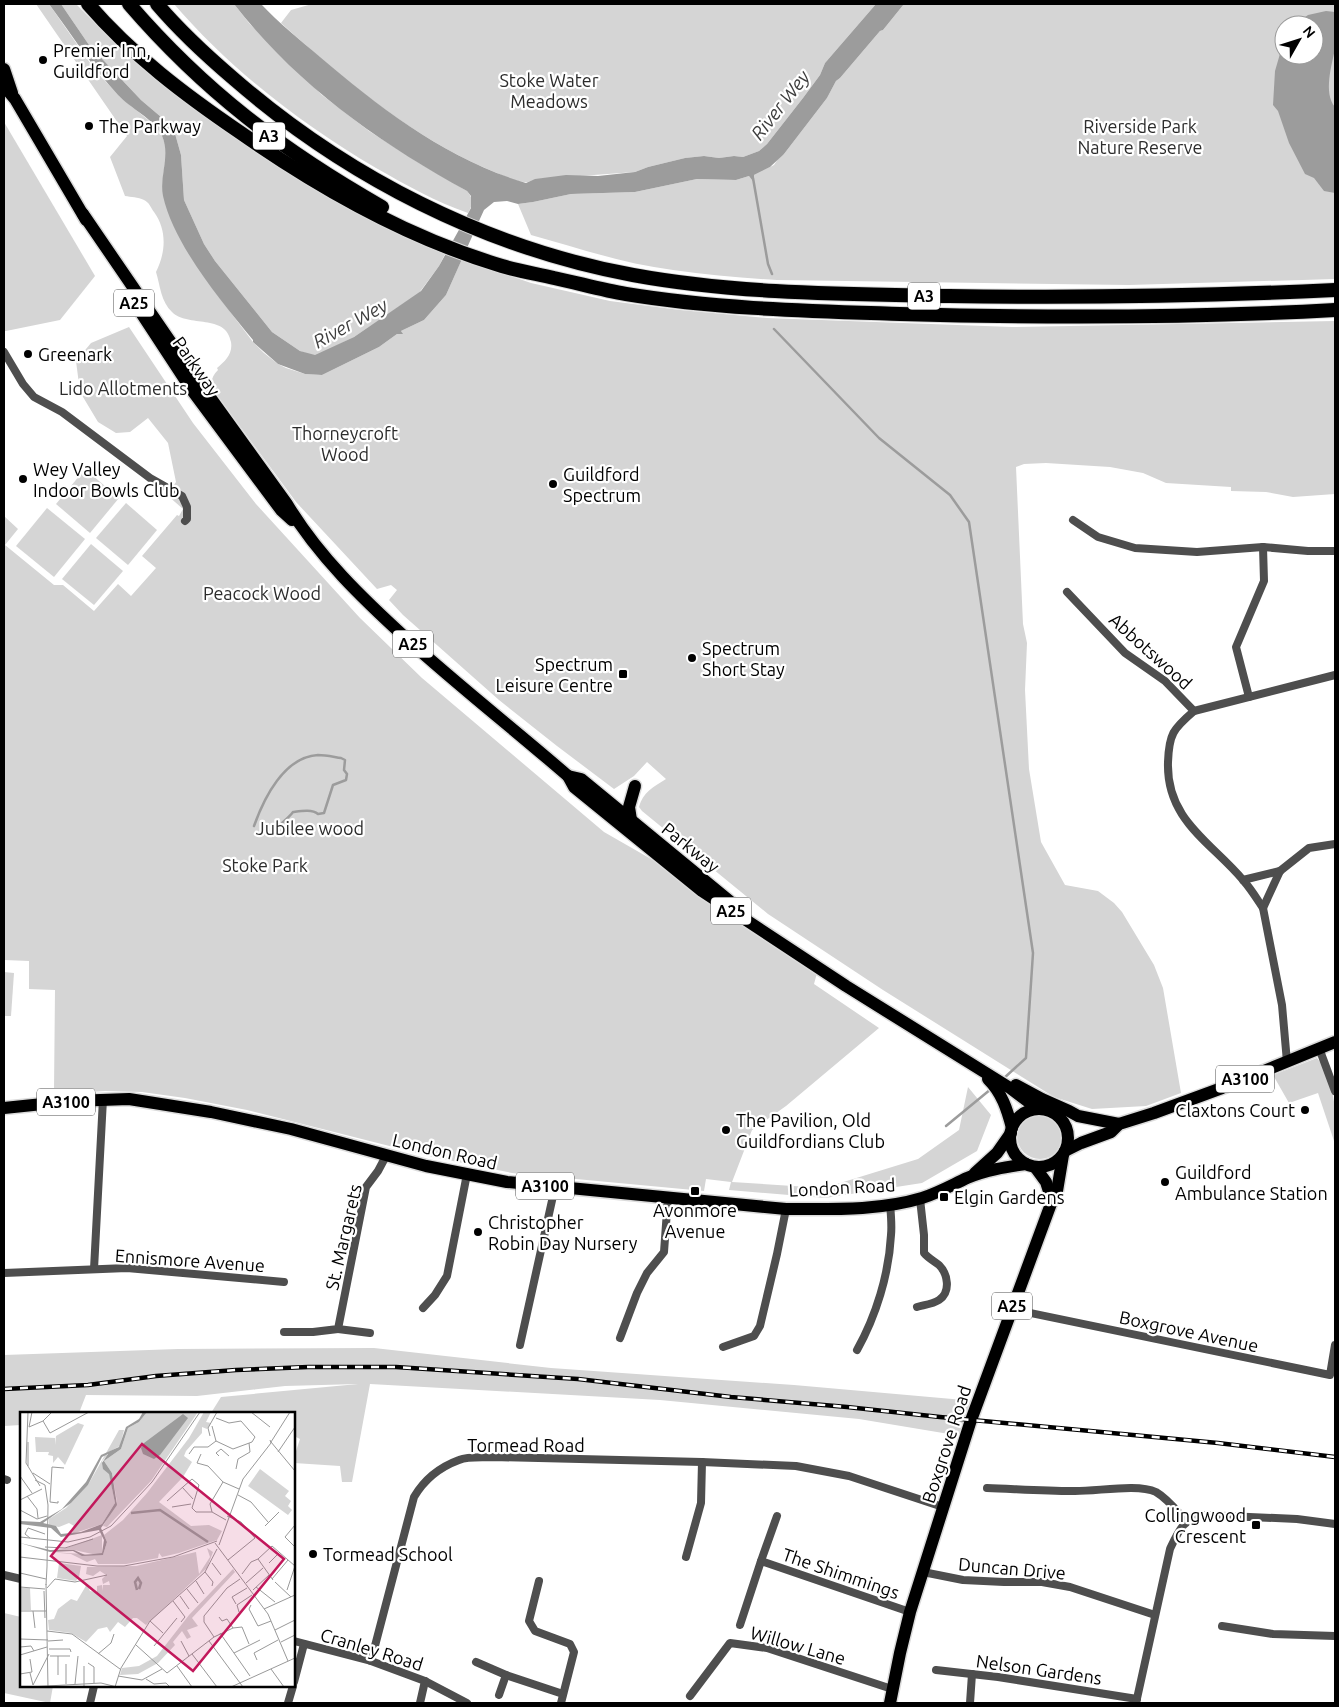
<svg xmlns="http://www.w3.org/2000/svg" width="1339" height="1707" font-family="Ubuntu,sans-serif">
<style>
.green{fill:#d5d5d5;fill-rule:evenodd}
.water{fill:#9c9c9c}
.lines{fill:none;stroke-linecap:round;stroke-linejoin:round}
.stream{stroke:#9c9c9c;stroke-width:2.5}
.primary-casing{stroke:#dbdbdb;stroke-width:15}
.highway-casing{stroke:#dbdbdb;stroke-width:16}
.street{stroke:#4e4e4e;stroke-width:8}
.primary{stroke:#000;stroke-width:12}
.highway{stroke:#000;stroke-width:14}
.rail-casing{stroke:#000;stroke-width:4.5}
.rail{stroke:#fff;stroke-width:2.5;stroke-dasharray:8;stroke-linecap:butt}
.poi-dot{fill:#000;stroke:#fff;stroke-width:2}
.labels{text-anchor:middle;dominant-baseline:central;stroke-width:4.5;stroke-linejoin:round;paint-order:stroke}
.shield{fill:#fff;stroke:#4c4c4c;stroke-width:1}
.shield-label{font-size:16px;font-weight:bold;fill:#000}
.poi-label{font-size:18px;fill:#000;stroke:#fff;text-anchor:start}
.park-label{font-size:18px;fill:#2c2c2c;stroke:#fff}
.street-label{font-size:18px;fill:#000;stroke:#fff}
.water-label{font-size:19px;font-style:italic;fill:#3d3d3d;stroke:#fff}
.inset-river{fill:none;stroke:#9c9c9c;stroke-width:2.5}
.inset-road{fill:none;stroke:#999;stroke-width:1}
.view{fill:#c2185b;fill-opacity:0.15;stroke:#c2185b;stroke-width:2.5}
.inset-edge{fill:none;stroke:#000;stroke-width:2.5}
</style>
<rect width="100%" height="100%" fill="#fff"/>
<g class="green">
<path d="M36,4H49L95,70L120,97L152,123L161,134L167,148L163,177V195L186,248L213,289L253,342L264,353L278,364L286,368L305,374L322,375L379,347L397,334L402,333L401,331L403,330L424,320L446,295L462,259L531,283L610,301L680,310L767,318L1012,327L1335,321V494L1293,497L1266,492L1231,491V487L1166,483L1143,473L1110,467L1046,463L1024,464L1016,467L1023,624L1027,643L1025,690L1029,769L1041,842L1065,885L1098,891L1114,903L1122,912L1154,965L1163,988L1181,1093L1146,1106L1092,1109L1054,1097L883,990L768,914L642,811L639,807C643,792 653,787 666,779L647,762L634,776L614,789L557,746L499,700L403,615L389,600L397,590L391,585L377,589L296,502L213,390C210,382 212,376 218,370L217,368C225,361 233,354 231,342C226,313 188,328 172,312C161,302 160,285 156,272C166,252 167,230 154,212C151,208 149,202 144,200C138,197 131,197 125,196L110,157L127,136Z"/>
<polygon points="61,4 76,4 121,49 160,82 274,164 320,192 379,223 446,252 439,266 419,293 354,337 318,355 311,355 300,351 272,332 215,261 204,244 184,200 181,155 174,130 161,117 141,100 89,45"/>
<path d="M174,4H234L249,23L322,95L369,131L419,163L467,191C474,199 473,205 468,213C436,202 406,185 376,168C301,124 231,70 174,4Z"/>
<path d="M312,4H876L825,63L820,75L803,98L767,144L759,151L743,157L734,156L719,158L704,156L685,158L648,167L635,172L539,179C534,179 529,183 524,182C514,181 502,175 492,171C413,138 344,80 281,23L291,10Z"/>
<path d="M904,4H1335V279L1129,285L777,280C742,278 708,275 673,270C625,264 578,248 531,235L518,204L533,202L571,194L635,192L697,179L736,180L749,176L752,178L754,175L774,165L780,156L784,154L827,98L836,81L840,78L880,31L883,30ZM1284,25H1314V55H1284Z"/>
<polygon points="4,122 95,276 60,320 6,331 4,331"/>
<polygon points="129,327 193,423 256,504 360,618 422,678 604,832 672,871 817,973 814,984 879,1028 786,1106 752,1130 732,1182 824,1188 918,1159 959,1130 968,1087 991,1115 977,1151 922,1183 825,1198 729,1190 731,1182 706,1179 704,1191 512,1173 433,1157 247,1110 185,1098 142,1092 105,1091 57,1094 54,1091 55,990 29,989 29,961 4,960 4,516 18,529 5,545 54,585 63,585 94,611 118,584 131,596 156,568 142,556 177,515 179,516 183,509 167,495 176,482 168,443 148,418 130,432 116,433 98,422 80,392 76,361 91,343"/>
<polygon points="85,469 119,498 90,533 56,504"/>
<polygon points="126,503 157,530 128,565 96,538"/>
<polygon points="47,508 85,539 54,577 16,546"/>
<polygon points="91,544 123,571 94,605 62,579"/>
<polygon points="4,972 14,973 11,1016 4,1016"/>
<path d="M1317,1058C1333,1076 1339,1118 1334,1141L1318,1093L1289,1103L1273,1075Z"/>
<circle cx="1040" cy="1136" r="23"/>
<polygon points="374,1348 551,1368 794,1385 975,1401 961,1436 859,1419 660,1400 370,1384 352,1482 342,1482 340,1466 294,1463 294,1457 300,1439 294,1436 294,1413 211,1413 221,1397 358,1384 285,1386 197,1396 86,1395 79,1413 21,1413 21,1425 4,1426 4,1355 178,1349"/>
<polygon points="4,1613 21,1617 21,1686 53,1686 50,1703 4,1693"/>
</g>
<g class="water">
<path d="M49,4H61L89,45L141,100L161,117L174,130L181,155L184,200L204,244L215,261L272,332L300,351L315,355L354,337L421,291L439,266L471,208V196L467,191C378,142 297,85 234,4H261C279,23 300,40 320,57C381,109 448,160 526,183L535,179L566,175L598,176L635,172L648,167L685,158L704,156L719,158L734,156L743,157L759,151L767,144L803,98L820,75L825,63L876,4H904L883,30L880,31L840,78L836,81L827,98L784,154L770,167L754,175V181H753L749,176L736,180L697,179L635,192L571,194L533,202L518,204L507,201L494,202L484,210L479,221L446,295L424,320L403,330L401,331L403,334H397L379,347L322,375L305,374L278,364L253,342V340C221,301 174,245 163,196C159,175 171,156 162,136C153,118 131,109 118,95C92,67 72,35 49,4Z"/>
<path d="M1326,11L1335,12C1335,24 1337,37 1335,49C1332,64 1323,93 1335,107V193L1324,191L1314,178L1305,174L1289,143L1278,111L1273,105L1275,71L1284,40V55H1314V25H1294L1308,15Z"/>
</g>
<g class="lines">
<g class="stream">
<polyline points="753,178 768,264 772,274"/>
<polyline points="774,329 879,438 950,495 969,522 1033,953 1026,1058 1003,1079"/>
<path d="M254,826C264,798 284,757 318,755C326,755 334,757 341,758L345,760L344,770L347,774L346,780L333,785L324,813L318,814C312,809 301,811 293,812C287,820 280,823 274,832L269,833"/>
<polyline points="946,1126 991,1089"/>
</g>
<defs>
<g id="primary">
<polyline points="4,69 12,93"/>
<polyline points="4,86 15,99 86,220"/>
<path d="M83,214L176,350L287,504C318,556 363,599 408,640C460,687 515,730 568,776L574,787L702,891L846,986L1010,1088L1038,1109"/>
<polyline points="134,302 191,389 281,510 292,520"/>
<polyline points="568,776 581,779 733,904"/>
<polyline points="631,820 629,807 635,786"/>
<path d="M988,1079C1002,1093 1007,1109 1012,1128"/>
<polyline points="1016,1085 1042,1099 1069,1111 1078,1116 1119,1124"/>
<path d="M4,1108L72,1101L129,1099L211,1112L291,1129L426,1166L507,1182L786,1209C830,1209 879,1211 922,1198C938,1193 952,1185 967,1178C986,1170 1006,1167 1026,1164"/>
<circle cx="1039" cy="1138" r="29"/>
<polyline points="1065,1151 1081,1143 1111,1132 1119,1124 1154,1113 1222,1088 1335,1042"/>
<polyline points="1035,1167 1046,1182 1052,1201"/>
<polyline points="975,1173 997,1153 1011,1133"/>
<polyline points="890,1703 900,1653 910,1612 970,1423 1052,1201 1057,1191 1063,1155"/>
</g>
<g id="highway">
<path d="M88,4C132,55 185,95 241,133C321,189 408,238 502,266C519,271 537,274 554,278C578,283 602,290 626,294C717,309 809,311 900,314C1045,318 1190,318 1335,310"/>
<path d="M129,4C204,91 282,150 382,207"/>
<path d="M157,4C180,31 207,56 234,79C347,177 486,248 633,275C737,294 844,294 949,296C1078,298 1207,296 1335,290"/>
</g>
</defs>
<use href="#primary" class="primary-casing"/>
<use href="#highway" class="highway-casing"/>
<g class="street">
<polyline points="4,352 23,384 34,397 62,412 150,478 182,496 187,507 187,519 185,521"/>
<polyline points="1073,520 1098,537 1135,548 1197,552 1263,547 1308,551 1335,551"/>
<polyline points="1067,592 1125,653 1165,681 1194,711"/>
<polyline points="1249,697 1236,647 1264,581 1263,547"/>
<polyline points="1243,880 1280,871"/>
<path d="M1263,908C1257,899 1251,889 1243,880C1211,842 1166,820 1168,762C1169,734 1173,729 1194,711L1335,675"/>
<polyline points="1319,1048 1335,1091"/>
<polyline points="1287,1062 1282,1005 1263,908 1280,871 1309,848 1335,844"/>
<polyline points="94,1269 103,1099"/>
<polyline points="4,1273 127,1268 284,1282"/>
<path d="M917,1307C924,1305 933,1304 939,1300C951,1292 948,1274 939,1265C934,1261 928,1258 924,1253V1235L920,1199"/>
<polyline points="423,1308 435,1295 447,1276 467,1174"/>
<polyline points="1011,1309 1330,1375 1335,1345"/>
<polyline points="338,1329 370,1333"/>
<polyline points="284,1332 313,1332 338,1329 366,1187 378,1171 386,1156"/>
<polyline points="620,1338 637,1293 647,1273 664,1252 668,1197"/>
<polyline points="520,1345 555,1187"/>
<polyline points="723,1347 754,1336 760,1326 777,1254 786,1209"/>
<path d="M857,1350C876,1316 889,1274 891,1235C892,1225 891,1215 890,1204"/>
<polyline points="4,1479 7,1480"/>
<path d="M987,1488C1015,1489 1044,1491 1072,1491C1095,1492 1137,1483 1156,1492C1168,1499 1177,1511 1186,1521"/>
<polyline points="686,1557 701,1503 702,1462"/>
<polyline points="761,1561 777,1516"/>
<polyline points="923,1572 963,1580 1004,1582 1042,1582 1070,1587 1155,1615"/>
<polyline points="4,1575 21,1579"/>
<polyline points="539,1581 529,1621 535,1631 570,1644 574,1652 561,1703"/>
<polyline points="740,1625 761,1561 910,1612"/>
<polyline points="1222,1626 1273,1634 1335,1636"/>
<polyline points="294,1641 371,1661 425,1681 467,1703"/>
<path d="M371,1661L414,1497C424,1480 440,1467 459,1460C469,1456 483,1458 494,1457L702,1462L796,1466L849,1476L943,1507"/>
<polyline points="476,1662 506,1675"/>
<polyline points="936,1670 998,1677 1137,1699"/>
<polyline points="294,1682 304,1644"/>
<polyline points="499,1695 506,1675 563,1694"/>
<polyline points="690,1696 730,1643 767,1648 892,1689"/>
<polyline points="90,1703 94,1686"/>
<polyline points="288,1703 293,1686"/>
<polyline points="420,1703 425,1681"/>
<polyline points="970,1703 972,1674"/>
<path d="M1136,1703L1170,1549C1179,1530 1183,1519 1204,1515L1297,1519L1335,1524"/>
</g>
<use href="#primary" class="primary"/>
<use href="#highway" class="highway"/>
<defs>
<polyline id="rail" points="4,1389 88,1385 156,1376 236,1370 308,1367 396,1367 578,1379 731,1397 847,1407 940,1417 1218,1443 1335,1457"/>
</defs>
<use href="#rail" class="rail-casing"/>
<use href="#rail" class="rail"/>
</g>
<g class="poi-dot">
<circle cx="43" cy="60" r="5"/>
<circle cx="89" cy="126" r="5"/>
<circle cx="28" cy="354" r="5"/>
<circle cx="23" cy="479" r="5"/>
<circle cx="553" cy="484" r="5"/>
<circle cx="692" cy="658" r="5"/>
<rect x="618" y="669" width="10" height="10" rx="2.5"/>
<circle cx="1305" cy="1110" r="5"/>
<circle cx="726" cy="1130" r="5"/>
<circle cx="1165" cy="1182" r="5"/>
<rect x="690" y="1186" width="10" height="10" rx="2.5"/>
<rect x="939" y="1192" width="10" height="10" rx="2.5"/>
<circle cx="478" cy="1232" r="5"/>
<rect x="1251" y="1520" width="10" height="10" rx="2.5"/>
<circle cx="313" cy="1554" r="5"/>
</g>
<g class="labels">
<g class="shield">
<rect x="253" y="122.5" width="32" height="27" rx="4"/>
<rect x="908" y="282.5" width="32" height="27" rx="4"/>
<rect x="114" y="289.5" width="40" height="27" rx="4"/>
<rect x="393" y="630.5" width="40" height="27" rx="4"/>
<rect x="711" y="897.5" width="40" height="27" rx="4"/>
<rect x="1216" y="1065.5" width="58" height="27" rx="4"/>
<rect x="37" y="1088.5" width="58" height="27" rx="4"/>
<rect x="516" y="1172.5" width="58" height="27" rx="4"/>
<rect x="992" y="1292.5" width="40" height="27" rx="4"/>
</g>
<g class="shield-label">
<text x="269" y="136">A3</text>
<text x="924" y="296">A3</text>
<text x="134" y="303">A25</text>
<text x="413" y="644">A25</text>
<text x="731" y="911">A25</text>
<text x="1245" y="1079">A3100</text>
<text x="66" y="1102">A3100</text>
<text x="545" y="1186">A3100</text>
<text x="1012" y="1306">A25</text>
</g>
<g class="poi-label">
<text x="53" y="50">Premier Inn,<tspan x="53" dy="21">Guildford</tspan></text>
<text x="99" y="126">The Parkway</text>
<text x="38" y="354">Greenark</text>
<text x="33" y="469">Wey Valley<tspan x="33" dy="21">Indoor Bowls Club</tspan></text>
<text x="563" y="474">Guildford<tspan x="563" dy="21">Spectrum</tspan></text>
<text x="702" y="648">Spectrum<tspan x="702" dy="21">Short Stay</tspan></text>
<text x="613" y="664" text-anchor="end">Spectrum<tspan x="613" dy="21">Leisure Centre</tspan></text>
<text x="1295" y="1110" text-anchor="end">Claxtons Court</text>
<text x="736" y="1120">The Pavilion, Old<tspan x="736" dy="21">Guildfordians Club</tspan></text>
<text x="1175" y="1172">Guildford<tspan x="1175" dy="21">Ambulance Station</tspan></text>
<text x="954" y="1197">Elgin Gardens</text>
<text x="695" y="1210" text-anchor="middle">Avonmore<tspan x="695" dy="21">Avenue</tspan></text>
<text x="488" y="1222">Christopher<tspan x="488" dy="21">Robin Day Nursery</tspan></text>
<text x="1246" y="1515" text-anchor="end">Collingwood<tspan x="1246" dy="21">Crescent</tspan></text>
<text x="323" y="1554">Tormead School</text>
</g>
<g class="park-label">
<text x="549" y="80">Stoke Water<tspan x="549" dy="21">Meadows</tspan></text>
<text x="1140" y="126">Riverside Park<tspan x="1140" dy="21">Nature Reserve</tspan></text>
<text x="123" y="388">Lido Allotments</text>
<text x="345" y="433">Thorneycroft<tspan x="345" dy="21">Wood</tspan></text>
<text x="262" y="593">Peacock Wood</text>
<text x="310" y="828">Jubilee wood</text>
<text x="265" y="865">Stoke Park</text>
</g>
<g class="street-label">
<text transform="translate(197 366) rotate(55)">Parkway</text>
<text transform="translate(1151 651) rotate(42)">Abbotswood</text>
<text transform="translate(691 847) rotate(39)">Parkway</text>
<text transform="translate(445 1151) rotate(13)">London Road</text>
<text transform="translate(842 1187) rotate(-3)">London Road</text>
<text transform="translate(343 1237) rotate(-77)">St. Margarets</text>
<text transform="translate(190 1260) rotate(4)">Ennismore Avenue</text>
<text transform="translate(1189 1331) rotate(12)">Boxgrove Avenue</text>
<text transform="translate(946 1444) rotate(-72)">Boxgrove Road</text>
<text x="526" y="1445">Tormead Road</text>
<text transform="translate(1012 1568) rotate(5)">Duncan Drive</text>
<text transform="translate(841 1573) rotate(19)">The Shimmings</text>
<text transform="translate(798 1645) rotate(16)">Willow Lane</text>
<text transform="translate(372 1649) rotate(17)">Cranley Road</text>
<text transform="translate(1039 1669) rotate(8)">Nelson Gardens</text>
</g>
<g class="water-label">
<text transform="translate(780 105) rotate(-52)">River Wey</text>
<text transform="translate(350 323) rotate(-29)">River Wey</text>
</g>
</g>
<g transform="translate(20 1412)">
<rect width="275" height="275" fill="#fff"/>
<path d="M127,0H178L131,69L87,115L83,114L97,90L92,61L84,49L101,37L108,16L119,10ZM184,0H191L186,10L191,11L187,17L182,15V21L166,39L164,44L172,50L163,65L139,90L171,114L189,113L202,119L197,128L159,141L142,145L139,141L138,146L106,152H78L75,147L67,150L51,142L29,140L83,143L87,130L84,123L103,108L127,81L169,26ZM58,11L64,13L45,53L38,45L33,51V44L28,43L29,40H16L15,25L35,26V33L36,24ZM99,18H104L100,34L85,42L88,43L82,49L89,61L95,91L82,112L52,122L54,114L49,111L39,115L29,113V107L46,96L68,73ZM240,57L269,79L265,84L271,89L268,94L272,98L268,103L228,74ZM82,123V141L77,143L54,138H30L44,137ZM187,136L193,140L187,156L126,213L117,206H113L105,215L98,210L90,220L87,215L78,217L66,230L51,221L29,218L28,208L34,207L38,197L51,187L57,189L67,172L70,179L77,180V174L82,173L83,179V173H90L89,169L83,172L82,167L86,163L80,159L73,164L66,162L67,155L116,154L176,140L179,162L190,145ZM39,151L61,154L59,165L56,169L37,166ZM213,157L215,160L172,206L178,214L167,218L171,225L167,227L162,219L153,230L155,233L138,251L118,262L100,263L102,256L119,254L137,244L169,203ZM0,176H10L11,198H0Z" fill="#d5d5d5"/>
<path d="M123,0H127L119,10L108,16L101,37L84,49L92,61L97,93L81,116L87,130L83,143L62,144L53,139L30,140L0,131L30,138H54L65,143L82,141L84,128L79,118L41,125L31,116L0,112V109L20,110L42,97L66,70L81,43L99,35L106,15L119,7ZM88,42L82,51L83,57L89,62L95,91L82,112L61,120L41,122L36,114L23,111L51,91L68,73L82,45ZM163,2L168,6L140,43L134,47L123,42L121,36L124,31Z" fill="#9c9c9c" fill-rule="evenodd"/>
<path class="inset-river" d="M111,101L140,98L188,130M117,178L115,170L118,166L121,171L119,177"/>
<path class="inset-road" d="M8,0L6,51L20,74M231,0L250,15M196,6L209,11L221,9L235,25M23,9L30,21L69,0M192,14L196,29M9,15L12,0M9,15L23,9L32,0M190,24L188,16L197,0M196,29L213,37L232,30L235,25M8,30V54M251,30L275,59M251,30L270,0M258,40L275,15M169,42L174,35H188L196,29M181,42L177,51L188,54L203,70M199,44L196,41L201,37L209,44M216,57L218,47L230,40L229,31M13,61L30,72M0,64L12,81M15,68L25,73L28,93L27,155M162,75L173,87M218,83L231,90L248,110M7,84L17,97L18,106M0,88L22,77M38,89V91L30,90L32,55L44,56M147,89L172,67L179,73L172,96L176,100H192M152,95L171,92M0,98L17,107L27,104M207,104L221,110L235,126L208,148M206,108L192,100L190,92L203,70L219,77M275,113L265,125L275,135M245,114L259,100M0,125L48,130L70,125L91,114L132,70L180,0M10,126L5,122L8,116L25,122M195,131L248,202L268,249M199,133L223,67L251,31L250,28M25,135L45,136L73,127M0,145L77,154H104L153,145L197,129M192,151L201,163M249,151L260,140M185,160L193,170L192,174M0,161L26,167M222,162L231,150L238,147M252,167L268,148M253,168L238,147L252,134L275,154L267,178M176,169L184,182M255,170L271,185M226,171L243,156M26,172L28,275M26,173L27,155M0,175L25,177M236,175L255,190M27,176L35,167L55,170L87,163M167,177L178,191M233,178L249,163M24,179L25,206M160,184L169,197M153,189L165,205L161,210M216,192L212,185L227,176M231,193L229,197L238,214L251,209M244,197L275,183M0,199H26M13,199L15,216M219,200L217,193L232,183M199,205L202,209L207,207L213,216M130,209L143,221M255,218L275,208M27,219L52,222L100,257M200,221L230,264M194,225L184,210V204L207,176L220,167M0,227L28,228M28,229L43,228M161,229L169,244M189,229L223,275M261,230L275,223M116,233L147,261L194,225L213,216L222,215L229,232M134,234L157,206M0,235L11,234L14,239M29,237H50L51,240M214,241L240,228M78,242L91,231L94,222M172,242L197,275M0,243L27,235M30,244H50M237,248L234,241L258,228M68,251L74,255V271M157,254L172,275M251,257L264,275M10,261L13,273L29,242M0,262L12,260L10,247M38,263V244M98,264L122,268L142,257M126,267L134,272L146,271L150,275M46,272V252M55,272L58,244M9,275L81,271L97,275M64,275V254M95,275L101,256L130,209L185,160L197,137M211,275L275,246"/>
<path class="view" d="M122,32L264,147L173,259L31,144Z"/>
<rect width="275" height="275" class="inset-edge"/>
</g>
<rect width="1339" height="1707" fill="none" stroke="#000000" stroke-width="10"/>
<g transform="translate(1299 40) rotate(51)"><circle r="24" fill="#ffffff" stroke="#999999"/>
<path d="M0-4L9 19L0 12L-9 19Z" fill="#000000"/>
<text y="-8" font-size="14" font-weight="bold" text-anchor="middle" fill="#000000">N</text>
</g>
</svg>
